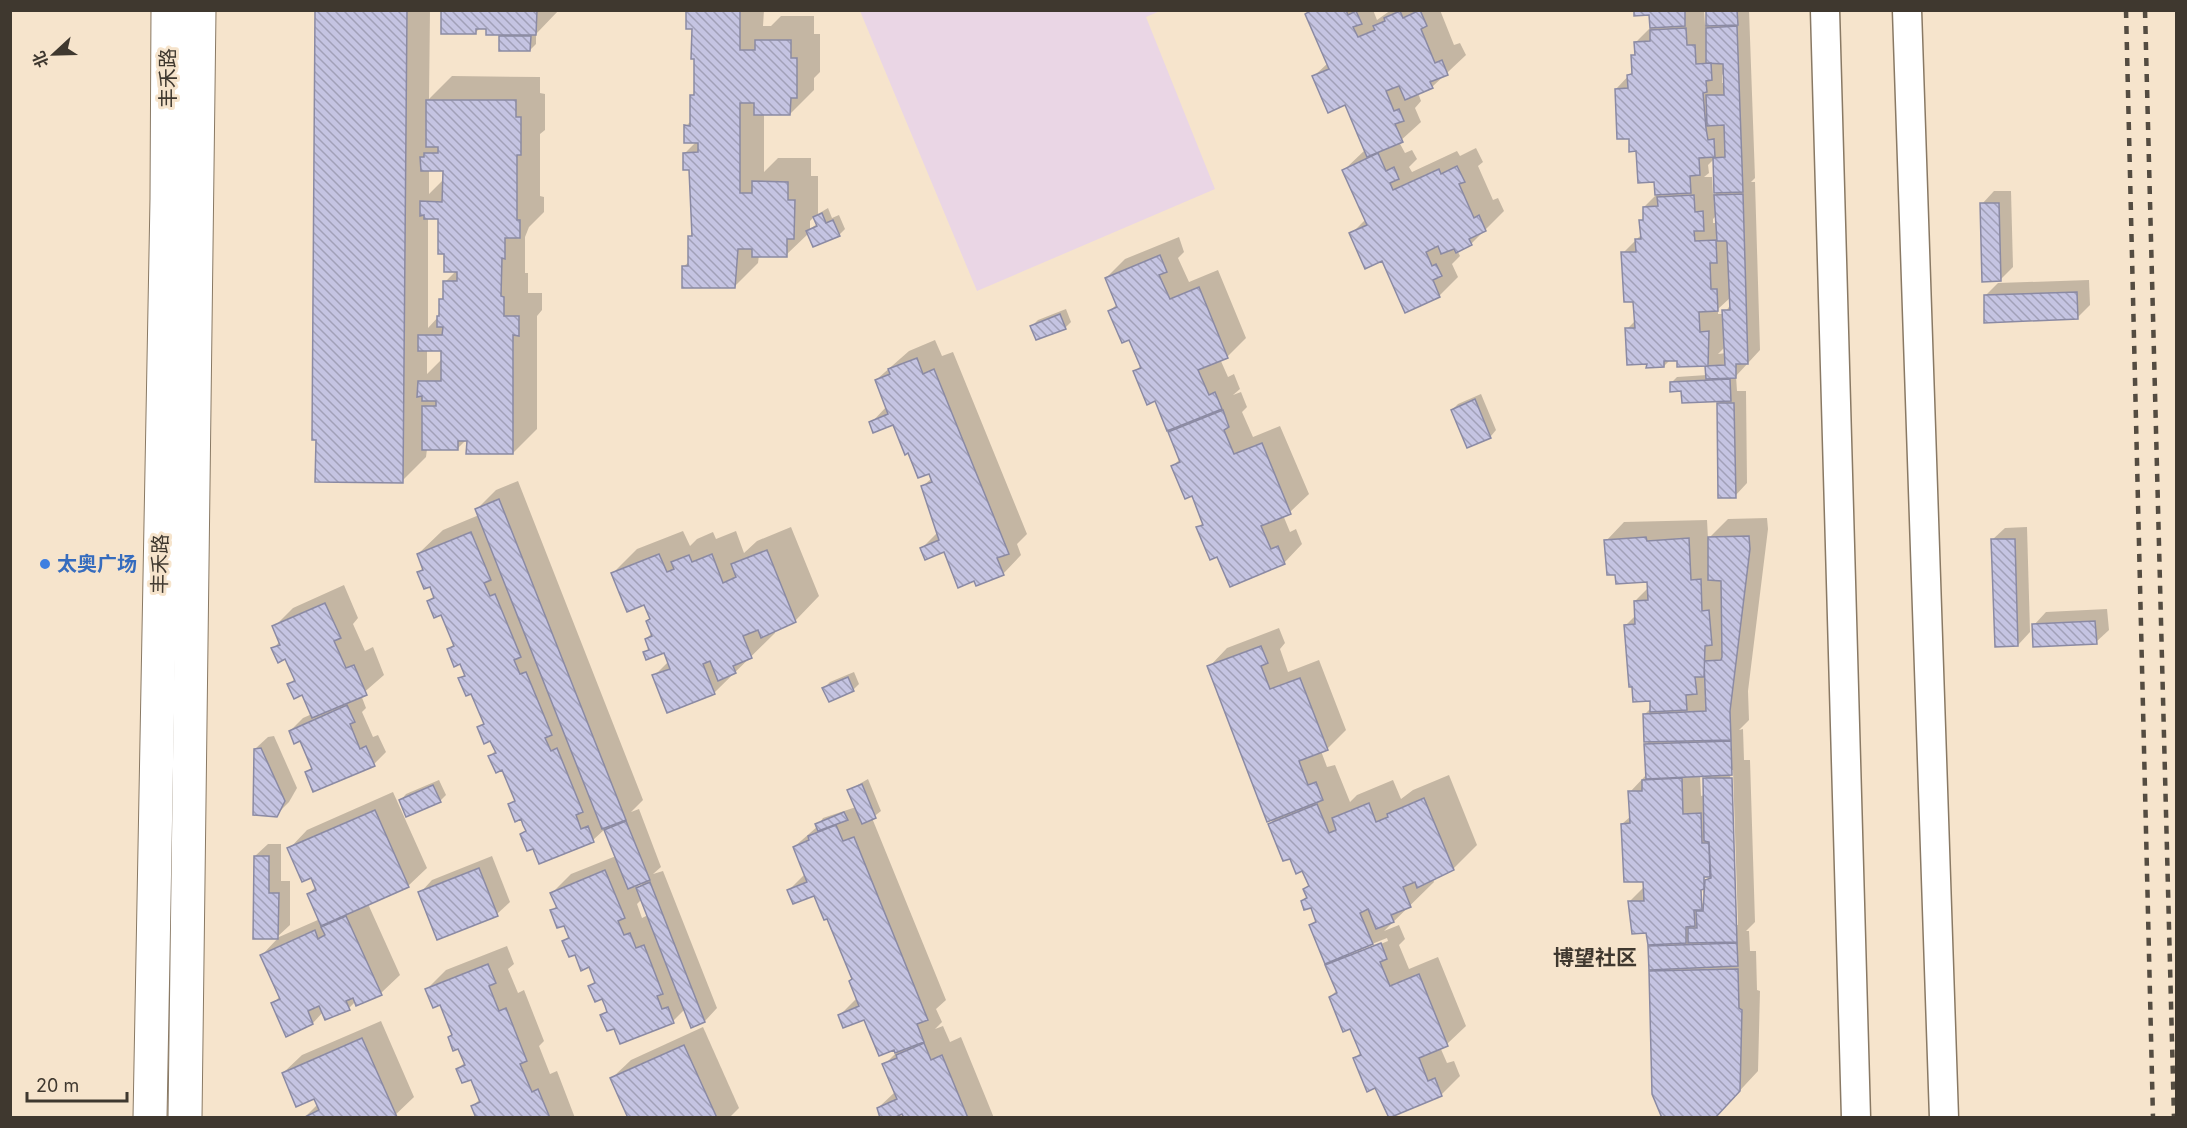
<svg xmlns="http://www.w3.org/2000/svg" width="2187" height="1128" font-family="Inter,'Noto Sans SC',sans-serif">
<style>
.education{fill:#ead6e5}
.shadow{fill:#0003;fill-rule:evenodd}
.building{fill:url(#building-back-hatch);stroke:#8b8aa3;stroke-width:1.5}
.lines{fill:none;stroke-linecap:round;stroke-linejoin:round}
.minor-casing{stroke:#897964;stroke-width:31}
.secondary-casing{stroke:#897964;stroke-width:35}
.minor{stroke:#fff;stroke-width:28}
.secondary{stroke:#fff;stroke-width:33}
.rail{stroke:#544c41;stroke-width:4.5;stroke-dasharray:8 8;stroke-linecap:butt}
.shop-dot{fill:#3f7fe0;stroke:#f6e4cc;stroke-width:2}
.labels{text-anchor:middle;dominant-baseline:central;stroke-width:6;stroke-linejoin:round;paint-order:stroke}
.street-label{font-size:20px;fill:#3f382f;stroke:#f6e4cc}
.shop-label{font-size:20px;font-weight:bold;fill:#366cbe;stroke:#f6e4cc;text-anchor:start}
.neighbourhood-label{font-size:21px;font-weight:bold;fill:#3f382f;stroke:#f6e4cc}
</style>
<defs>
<pattern id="building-back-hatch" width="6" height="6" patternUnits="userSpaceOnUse" patternTransform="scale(1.5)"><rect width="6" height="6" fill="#c5c4e2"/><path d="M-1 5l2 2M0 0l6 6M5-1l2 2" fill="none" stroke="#a1a0b8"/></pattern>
</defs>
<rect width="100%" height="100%" fill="#f6e4cc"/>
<polygon class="education" points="860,11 1160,11 1146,17 1215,189 977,291"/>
<g class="shadow">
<path d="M316,10H430L429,99L452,76L540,77V93L545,94V130L540,134V196L544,197V212L529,227L525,237V273H528V293H542V310L537,316V429L513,453L468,438L457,449H427L426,457L402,481ZM429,170H444V179L429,194ZM428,218H440L445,253L456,271L445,282L439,316L428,328ZM427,350H442V359L427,374Z"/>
<polygon points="442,10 559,10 536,34 536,44 530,50 501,37 504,33 487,27 481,27 475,33"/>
<path d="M688,10H764L763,26H771L781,16H814V34H820V72L814,78V90L790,114H764V172L778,158H811V176H818V214L828,208L832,218L839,215L845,229L839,235L809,233L786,255H759L758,263L734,287L683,267L690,261V237L693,233L691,169L685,153L696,142L686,126L692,120V96L695,92L693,28ZM814,217L817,224L810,229V221Z"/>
<polygon points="1310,10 1373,10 1377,20 1391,10 1440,10 1454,45 1460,43 1466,55 1432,87 1418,93 1421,101 1415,108 1421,122 1399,142 1405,153 1412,150 1417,159 1409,167 1412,172 1457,151 1460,156 1476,148 1483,162 1478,166 1493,200 1498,198 1504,211 1471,244 1457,250 1460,256 1452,264 1458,277 1439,296 1382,259 1351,234 1366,219 1344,170 1365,150 1345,103 1314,76 1328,63 1307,14"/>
<path d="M1635,10H1704L1705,25L1708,24L1707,10H1749L1755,178L1751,182H1755L1760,350L1736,376L1737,391H1746L1747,483L1735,496L1718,404L1722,400L1683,390L1671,383L1677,377L1707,375L1709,364L1679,365V359L1670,360L1664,366L1648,362L1627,329L1636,320L1635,301L1623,253L1642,234L1644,207L1656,195L1655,180L1630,137L1616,89L1634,70L1636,42L1651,27L1650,14ZM1725,72V83H1722V75ZM1715,158L1716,194H1713L1712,177H1704L1709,173L1708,165ZM1717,215V223H1713V219ZM1731,297V304L1724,314H1718V309ZM1726,346V353L1718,354Z"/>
<polygon points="1994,191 2011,191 2013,267 2001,279 1982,204"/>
<polygon points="1179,237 1184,252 1178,258 1189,282 1218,270 1246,338 1227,357 1220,359 1228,377 1234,374 1240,389 1233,395 1241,392 1247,407 1242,412 1253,437 1280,426 1309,494 1290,512 1283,515 1290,532 1296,529 1302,544 1284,563 1218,555 1198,528 1204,522 1193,494 1173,466 1180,459 1169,431 1155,399 1135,372 1141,365 1130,338 1110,311 1117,304 1106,278 1125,259"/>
<polygon points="2089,280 2090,305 2077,318 1985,296 1998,283"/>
<polygon points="1066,309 1071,322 1065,328 1032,326 1038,320"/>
<polygon points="935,340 942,356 953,352 1027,534 1017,544 1021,555 1003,574 975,579 945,550 921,549 938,532 923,486 932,478 909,451 893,423 871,423 887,406 876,380 909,351"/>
<polygon points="1481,394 1496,430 1491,436 1468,446 1452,410 1458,404"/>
<path d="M518,481L643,800L631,812L639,809L661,867L653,874L663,871L717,1008L705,1021L692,1026L685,1009L673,1021L615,1027L602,1016L608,1010L603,997L590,986L596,980L590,965L564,941L569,936L565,924L552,911L557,905L552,893L571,874L616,856L605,829L593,840L534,847L522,834L526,829L522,817L510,804L516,798L503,768L490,756L496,750L491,739L479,728L485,722L472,692L460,679L465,674L460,663L448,650L454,644L442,613L429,601L435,595L431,585L419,572L424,567L418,554L443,530L479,515L477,509L496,490ZM645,881L638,888L637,884ZM642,899L648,915L642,918L637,904Z"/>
<path d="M1767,518L1768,529L1748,691L1749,720L1739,730L1743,729L1744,760H1750L1755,922L1746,931H1749L1750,951H1756L1757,990L1760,991L1758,1071L1732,1099L1650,972L1654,968L1649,947L1653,943L1629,902L1645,886L1622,824L1631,816L1630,792L1647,774L1646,745L1650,740L1644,715L1652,707L1625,626L1636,615L1635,601L1649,587V581L1606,541L1624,522L1707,520L1708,539L1728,519ZM1730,770H1733L1738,925H1735ZM1709,774L1704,779L1705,795L1701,796L1700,775ZM1702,876H1719V877L1703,882ZM1699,882H1702L1704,902L1700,906Z"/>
<polygon points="791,527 819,596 795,621 774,630 775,633 714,693 654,676 669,661 665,651 645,652 650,648 646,639 652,633 647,621 651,617 645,603 613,573 637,549 683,531 690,546 697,539 713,532 716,539 736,531 744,553 757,541"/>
<polygon points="2027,527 2030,632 2018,645 1992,540 2005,528"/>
<polygon points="344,585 358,618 353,624 365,651 373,647 384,675 361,695 366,708 362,712 373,737 378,735 386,752 374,764 307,773 313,766 301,739 290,731 303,718 312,714 302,693 289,685 295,678 286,657 273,649 280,641 274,627 293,608"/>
<polygon points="2107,609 2109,630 2096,642 2034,625 2046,612"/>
<path d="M1279,628L1285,643L1280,649L1288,672L1319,660L1346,730L1327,749L1321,751L1327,767L1335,765L1350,802L1357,795L1393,780L1401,799L1413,790L1449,775L1477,845L1453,869L1433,879L1434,882L1384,931L1399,925L1405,939L1399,945L1409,969L1438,957L1466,1026L1447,1044L1440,1047L1447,1063L1454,1061L1460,1076L1442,1094L1388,1116L1376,1087L1355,1058L1361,1052L1351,1027L1330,997L1337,990L1327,965L1334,958L1311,925L1317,919L1311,906L1302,901L1307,896L1305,889L1309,884L1303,869L1291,857L1270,824L1277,816L1209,667L1227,648ZM1387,938L1388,941L1347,958V954Z"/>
<polygon points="854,672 859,684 853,690 824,688 830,682"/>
<polygon points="274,736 297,788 289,802 276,815 255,749 268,737"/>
<polygon points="868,779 881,811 872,818 946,1000 936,1009 942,1022 935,1029 943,1026 950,1042 961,1037 994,1118 906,1118 903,1112 878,1108 895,1092 884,1065 897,1052 865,1018 840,1015 857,998 853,978 828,917 815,894 789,890 805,874 794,847 818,826 823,818 856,807 849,790"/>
<polygon points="439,780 446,795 440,801 401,800 406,794"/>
<polygon points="393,792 427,868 408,886 368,904 400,975 381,993 356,1001 349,1008 323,1012 313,1023 273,1004 280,996 262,955 279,937 320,919 309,894 316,886 311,876 289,849 307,830"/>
<polygon points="268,844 281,844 281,881 290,881 290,925 277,937 255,856"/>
<polygon points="492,856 510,902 497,914 420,893 432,880"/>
<polygon points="507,946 514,964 508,969 518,993 524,990 544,1041 539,1046 550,1074 557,1071 575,1118 487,1118 473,1106 480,1099 471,1078 458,1069 465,1062 459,1047 449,1037 453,1033 441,1003 427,989 446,970"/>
<polygon points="381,1021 414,1097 392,1118 304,1118 318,1104 315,1097 283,1073 302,1055"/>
<polygon points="703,1027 739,1108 729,1118 629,1118 612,1078 631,1060"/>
</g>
<g class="building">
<polygon points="315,10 407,10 403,483 315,482 316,440 312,440"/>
<polygon points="441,10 537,10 536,35 486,35 486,29 476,29 476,34 441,34"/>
<polygon points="686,10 740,10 740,50 755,50 755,40 791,40 791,58 797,58 797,98 791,98 790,115 754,115 754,103 740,103 740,193 752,193 752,181 788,182 788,200 795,200 794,239 787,239 787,257 752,257 752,249 738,249 735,288 682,288 682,266 688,266 688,236 692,236 689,170 683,170 683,153 698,152 698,143 684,143 684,125 690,126 690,95 694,95 694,59 691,59 692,29 686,29"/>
<polygon points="1312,10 1346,10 1348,15 1356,11 1362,24 1353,27 1358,37 1375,30 1373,26 1385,21 1384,18 1400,11 1403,18 1420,10 1427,26 1421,29 1435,63 1442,60 1448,75 1430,82 1433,88 1405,100 1399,86 1386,91 1394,111 1399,109 1404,121 1395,124 1403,142 1367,157 1345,105 1328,113 1312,76 1329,69 1305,14"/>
<polygon points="1634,10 1685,10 1685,26 1650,28 1649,15 1634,16"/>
<polygon points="1706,10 1737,10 1738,25 1706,26"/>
<polygon points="1737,26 1743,192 1714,193 1713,158 1725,157 1724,125 1707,126 1706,95 1724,95 1723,64 1706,63 1706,28"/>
<polygon points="1686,28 1687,45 1695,45 1696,64 1711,63 1712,80 1706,81 1707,92 1703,93 1706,128 1708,140 1714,139 1715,157 1699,158 1700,175 1690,176 1691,193 1655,195 1654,182 1638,183 1636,151 1629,152 1629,139 1617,139 1615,89 1628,88 1627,75 1632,74 1631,55 1635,55 1634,42 1650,41 1650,30"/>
<polygon points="499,36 531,36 530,51 499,51"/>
<polygon points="426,100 516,100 516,117 521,117 521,155 517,155 517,220 520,220 520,238 505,238 505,259 502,258 501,296 504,297 504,316 519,316 519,336 513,335 513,454 466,454 467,441 458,441 458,450 422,450 422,406 436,406 436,401 422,401 422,396 417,397 418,381 441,381 441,351 418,351 418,335 442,335 443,327 437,327 437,316 439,316 439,299 443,299 443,281 457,281 457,272 444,272 444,254 438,254 438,219 424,219 424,215 420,216 420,201 442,202 443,171 421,171 420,157 424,157 424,153 438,153 438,147 426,147"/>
<polygon points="1378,153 1386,171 1394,167 1399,179 1390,183 1393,190 1439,169 1441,174 1457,166 1465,182 1459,184 1474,218 1479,215 1486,231 1469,239 1472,245 1456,253 1454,249 1441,254 1438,246 1426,252 1432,266 1436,264 1442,276 1433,280 1440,297 1405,313 1382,261 1365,269 1349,233 1367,225 1342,170"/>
<polygon points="1743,194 1748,364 1736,364 1736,378 1706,379 1705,366 1725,365 1722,310 1730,310 1727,243 1726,241 1717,241 1714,195"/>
<polygon points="1694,195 1695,212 1703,211 1704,231 1694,231 1695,241 1716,240 1717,263 1710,263 1711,289 1717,289 1718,311 1699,312 1700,332 1709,331 1708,366 1677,367 1677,361 1664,361 1664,367 1646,368 1647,364 1627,365 1625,328 1635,328 1633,302 1624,302 1621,252 1636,252 1635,239 1641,239 1639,220 1643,220 1643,207 1658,206 1657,197"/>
<polygon points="1980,203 1999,203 2001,281 1982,282"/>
<polygon points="822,213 826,223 833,220 840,236 813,247 806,231 817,226 813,217"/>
<polygon points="1160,255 1167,272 1159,275 1170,299 1199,287 1228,358 1198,370 1209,395 1215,392 1222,409 1167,431 1155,401 1147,405 1133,371 1141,368 1129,340 1122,343 1108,311 1117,307 1105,278"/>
<polygon points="2077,292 2078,319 1984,323 1984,295"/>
<polygon points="1060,314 1066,329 1036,340 1030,326"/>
<polygon points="917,358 923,374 934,369 1009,554 997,558 1004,575 976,586 974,581 958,588 944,552 925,560 920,548 939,540 921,486 932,482 929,474 918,478 908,453 905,455 893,425 873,433 869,422 888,414 875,380 890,374 888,369"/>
<polygon points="1730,379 1731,401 1682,403 1681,391 1670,392 1670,382"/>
<polygon points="1475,399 1491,438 1467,448 1451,410"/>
<polygon points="1717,403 1734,403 1736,498 1718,498"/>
<polygon points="1223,410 1229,427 1224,430 1234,454 1262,443 1291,514 1261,526 1271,549 1278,546 1285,564 1230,587 1217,557 1210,560 1196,527 1203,525 1192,496 1185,499 1171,466 1180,462 1168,432"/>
<polygon points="499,499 626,820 602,829 475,509"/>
<polygon points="471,532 491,580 484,583 490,596 495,594 521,657 514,660 520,674 526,672 552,735 545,738 551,751 557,748 583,812 576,815 581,829 588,826 594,842 539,864 533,849 527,851 520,834 526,831 523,825 521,819 515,822 508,804 515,801 502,770 496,773 488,756 496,753 490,741 484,744 477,727 484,724 471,694 466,696 458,678 465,676 460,664 454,667 447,649 454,646 441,615 434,618 427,601 434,598 430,587 424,589 417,572 423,570 417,554"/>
<polygon points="1749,536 1750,549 1730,711 1731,740 1644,742 1643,714 1706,711 1704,661 1721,660 1722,657 1721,581 1708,580 1708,537"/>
<polygon points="1646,537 1647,541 1689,538 1691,580 1701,579 1702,611 1709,610 1712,645 1705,646 1704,677 1695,677 1697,694 1686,695 1687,710 1650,712 1650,701 1633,702 1632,687 1629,687 1624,625 1635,624 1634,601 1648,600 1647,582 1616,584 1615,575 1607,575 1604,540"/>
<polygon points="1991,539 2015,539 2018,646 1995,647"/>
<polygon points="767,550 796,622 761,638 758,630 743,636 752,658 733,666 736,673 718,681 710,661 703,664 715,694 667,713 652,675 670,669 664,653 646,660 643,652 649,650 645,639 652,636 646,621 650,619 644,605 627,612 611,573 659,554 667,572 674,569 671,562 689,555 692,562 712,554 723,583 736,577 731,564"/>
<polygon points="325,603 341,638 334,641 346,668 354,665 367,695 312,718 302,695 294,699 287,684 295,681 285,659 278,663 271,648 280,645 272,626"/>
<polygon points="2095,621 2097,644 2033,647 2032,624"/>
<polygon points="1261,646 1268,663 1261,666 1270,689 1300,678 1328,750 1299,761 1308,785 1316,782 1323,800 1267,822 1207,666"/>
<polygon points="848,677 854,691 829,702 822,688"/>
<polygon points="347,705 355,722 350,724 360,749 366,746 375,766 313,792 305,772 312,769 300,741 294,744 289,731"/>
<polygon points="1731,741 1732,775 1646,779 1644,744"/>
<polygon points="261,748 285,801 277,817 253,815 254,749"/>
<polygon points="1682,778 1683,814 1701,813 1702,843 1709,843 1710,877 1704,877 1704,889 1701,890 1702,910 1694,910 1695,926 1686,927 1686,943 1648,945 1646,933 1632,934 1628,901 1644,901 1643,882 1624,882 1621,824 1630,823 1628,791 1642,791 1642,780"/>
<polygon points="1703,778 1732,778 1737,942 1688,943 1688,928 1697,928 1696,911 1703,911 1705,880 1711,878 1709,842 1704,841"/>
<polygon points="862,784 876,818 862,824 847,790"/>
<polygon points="433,785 441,802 406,817 399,800"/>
<polygon points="1424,798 1454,870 1417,888 1415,882 1403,887 1411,907 1391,915 1394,922 1376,929 1368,909 1360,913 1373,944 1325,964 1309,925 1316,922 1311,908 1304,910 1301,901 1307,898 1303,889 1309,886 1302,871 1296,874 1290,859 1283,861 1268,824 1317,804 1329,833 1336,830 1332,818 1369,803 1376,822 1388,817 1387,814"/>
<polygon points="375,810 409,887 321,926 307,894 316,890 311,878 302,882 287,848"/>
<polygon points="844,812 848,820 818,831 815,824"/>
<polygon points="626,821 650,880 628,889 604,830"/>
<polygon points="836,825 843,841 854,837 928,1020 917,1024 924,1042 895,1053 894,1050 879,1056 864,1020 843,1028 838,1015 859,1006 849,981 852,979 827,919 824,920 814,896 793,904 787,890 807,882 793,847 809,840 808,836"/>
<polygon points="254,856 269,856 269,893 279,893 278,939 253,939"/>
<polygon points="479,868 498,916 437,940 418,892"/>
<polygon points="605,870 625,918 618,921 624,935 630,933 636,948 644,945 663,994 657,996 662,1009 668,1007 674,1023 620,1044 614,1029 607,1031 600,1015 607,1012 605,1006 602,999 595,1002 588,986 595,983 589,967 581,971 575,955 569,957 562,941 569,938 564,926 557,928 550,910 557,908 550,893"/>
<polygon points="650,882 705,1022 691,1028 636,888"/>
<polygon points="346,916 382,995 356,1006 353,998 346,1001 350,1010 325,1020 319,1006 308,1011 313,1024 286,1037 271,1003 280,999 260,955 315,930 318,939 325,935 321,927"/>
<polygon points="1381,943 1387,959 1380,962 1390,986 1419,974 1448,1046 1419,1058 1428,1081 1435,1078 1442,1096 1389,1118 1375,1088 1367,1092 1353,1058 1361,1055 1350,1029 1343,1032 1329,997 1337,993 1325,965"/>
<polygon points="1737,943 1738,966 1649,970 1648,946"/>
<polygon points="488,964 496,983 489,986 499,1011 506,1008 527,1061 520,1064 532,1092 538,1089 550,1118 476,1118 471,1106 480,1102 471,1080 462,1083 456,1069 465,1065 458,1049 453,1051 448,1037 452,1035 440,1005 433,1008 425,989"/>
<polygon points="1738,969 1739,1008 1742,1010 1740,1091 1715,1118 1662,1118 1652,1094 1649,971"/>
<polygon points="362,1038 397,1117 303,1118 319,1110 314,1099 296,1107 282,1073"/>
<polygon points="924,1043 931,1060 942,1055 968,1118 904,1118 902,1114 894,1118 880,1118 877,1108 897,1099 882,1064 897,1058 896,1055"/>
<polygon points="684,1045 717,1118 628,1118 610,1078"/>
</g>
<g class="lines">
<defs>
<g id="minor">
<polyline points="1825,10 1856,1118"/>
<polyline points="1907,10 1944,1118"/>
</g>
<g id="secondary">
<polyline points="150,1118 167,199 168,10"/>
<polyline points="185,1118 199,10"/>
</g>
</defs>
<use href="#minor" class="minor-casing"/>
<use href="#secondary" class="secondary-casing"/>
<use href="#minor" class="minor"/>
<use href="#secondary" class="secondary"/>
<g class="rail">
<polyline points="2126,10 2153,1118"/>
<polyline points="2145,10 2174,1118"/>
</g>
</g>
<circle class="shop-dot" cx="45" cy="564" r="6"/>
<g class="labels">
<g class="street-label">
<text transform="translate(168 78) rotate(-90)">丰禾路</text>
<text transform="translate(160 564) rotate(-89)">丰禾路</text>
</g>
<g class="shop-label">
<text x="57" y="564">太奥广场</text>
</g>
<g class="neighbourhood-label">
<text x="1595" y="957">博望社区</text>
</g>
</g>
<rect width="2187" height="1128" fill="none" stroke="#3f382f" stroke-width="24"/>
<g transform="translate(54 54) rotate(248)" stroke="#f6e4cc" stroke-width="4.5" paint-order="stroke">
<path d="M0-4.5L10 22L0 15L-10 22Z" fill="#3f382f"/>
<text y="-9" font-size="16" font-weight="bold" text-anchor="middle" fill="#3f382f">北</text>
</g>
<path d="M27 1092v9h100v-9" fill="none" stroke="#3f382f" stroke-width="3"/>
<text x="36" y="1092" font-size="18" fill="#3f382f" stroke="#f6e4cc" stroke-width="4.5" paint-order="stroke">20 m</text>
</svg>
